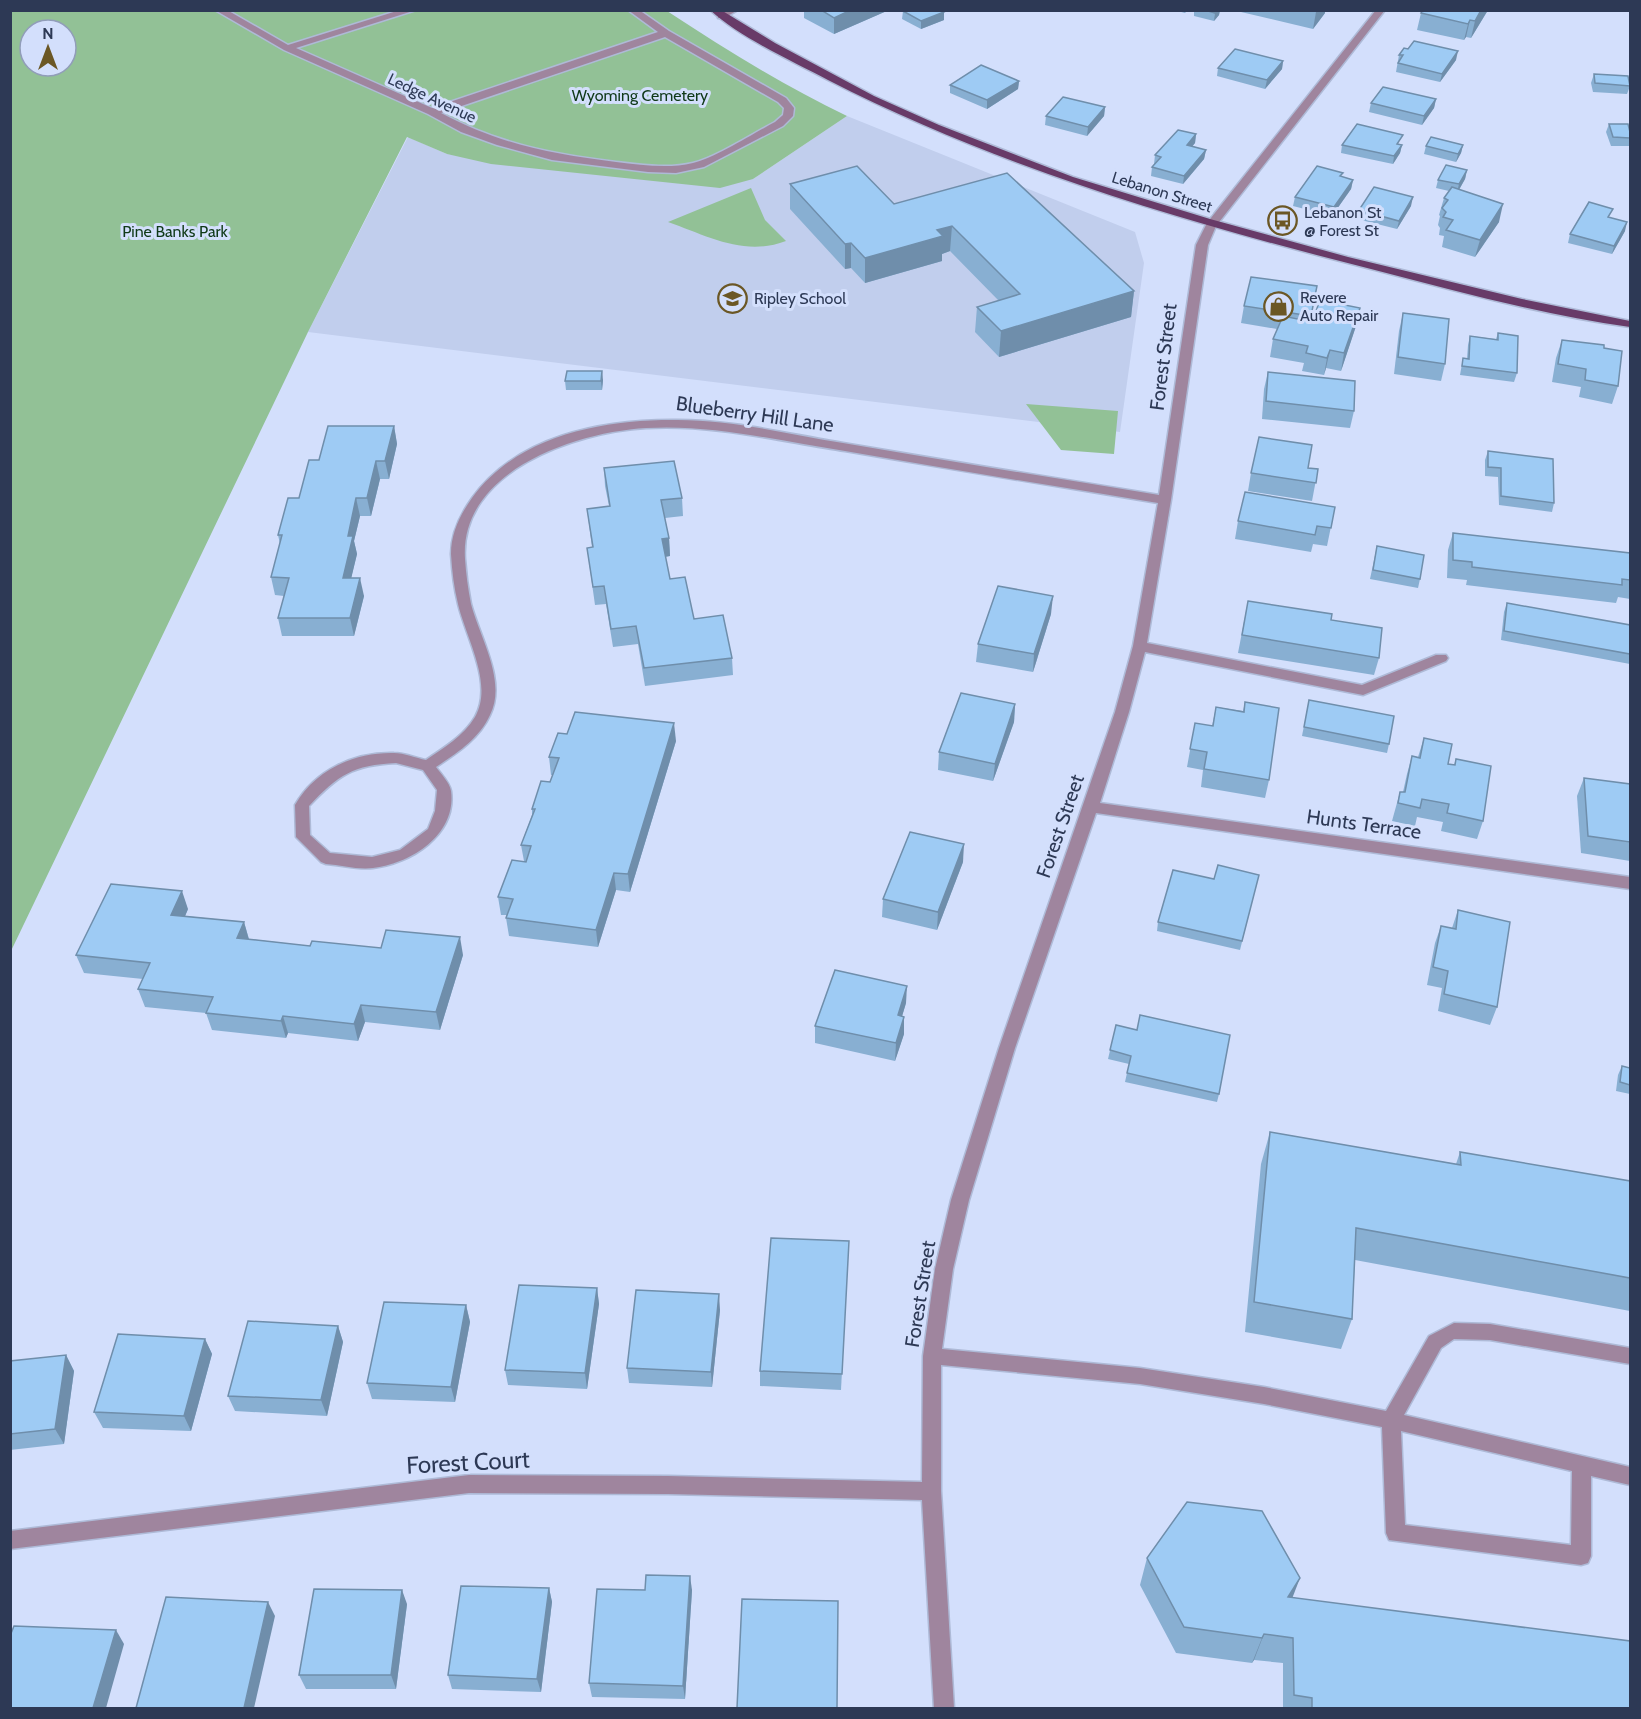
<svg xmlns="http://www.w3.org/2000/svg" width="1641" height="1719" font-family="Cabin,sans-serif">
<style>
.built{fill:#c1ceed}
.green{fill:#92c196;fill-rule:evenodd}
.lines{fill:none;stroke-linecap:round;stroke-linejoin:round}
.minor-casing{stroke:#aebad7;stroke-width:3}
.major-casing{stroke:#aebad7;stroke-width:3}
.minor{fill:#9f859e;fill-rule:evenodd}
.major{fill:#683b68;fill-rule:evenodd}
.wall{fill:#88afd2}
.shaded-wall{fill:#6f8eab}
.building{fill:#9ecbf4;stroke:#6f8eab;stroke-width:1.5}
.labels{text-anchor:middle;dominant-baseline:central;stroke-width:6;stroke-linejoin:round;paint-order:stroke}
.far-park-label{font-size:16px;fill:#0f3917;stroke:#d3dffc}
.far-street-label{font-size:16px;fill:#2d3955;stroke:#d3dffc}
.far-poi-label{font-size:16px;fill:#2d3955;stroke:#d3dffc;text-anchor:start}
.street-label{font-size:20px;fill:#2d3955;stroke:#d3dffc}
.near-street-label{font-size:24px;fill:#2d3955;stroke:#d3dffc}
</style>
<rect width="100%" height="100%" fill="#d3dffc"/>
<polygon class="built" points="847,116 1135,232 1144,263 1120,432 308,332 408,137 447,154 753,179"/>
<g class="green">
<path d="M11,11H667C725,49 784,86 847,116L753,179L720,188L491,164L447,154L407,137L308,332L11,951ZM30,30H66V66H30Z"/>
<path d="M751,188L765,220L786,241C744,257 708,236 668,222Z"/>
<polygon points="1026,404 1118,411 1114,454 1061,450"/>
</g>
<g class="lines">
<defs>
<g id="minor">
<path d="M215,10H227L288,45L400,10H416L296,48L432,108L658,32L628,10H639L669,31L786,98L794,108L793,116L783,126L704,167L676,173L648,172L552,160L497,145L461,132L428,114L284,50ZM665,37L778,102L784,108L783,115L775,122C754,133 715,158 693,163C668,169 642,165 616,162C551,154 499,144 441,113Z"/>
<polygon points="725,10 738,10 724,18 718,18 718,14"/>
<path d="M1376,10H1385L1216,226L1208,245L1171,500L1147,643L1362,685L1436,655H1446L1448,658L1446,661L1363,695L1145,652L1129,712L1100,803L1630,877V889L1096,813L1015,1048L969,1200L953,1269L942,1349L1140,1368L1264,1387L1386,1411L1429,1336L1454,1323L1490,1324L1630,1348V1364L1490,1340L1454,1339L1441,1348L1404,1415L1630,1467V1485L1591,1476V1556L1588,1563L1581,1565L1389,1540L1386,1533L1382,1427L1264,1404L1140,1384L941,1365V1491L954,1708H934L922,1500L668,1494L469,1493L10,1549V1531L469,1475L668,1476L922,1482L923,1356L935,1269L951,1200L999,1048L1115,712L1133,646L1158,503C1053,486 949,469 845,451C779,441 713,424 646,428C576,432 459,471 465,559C466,574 468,589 471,604C480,638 507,681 490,715C479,739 457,753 436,767C441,774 450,783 451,791C457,835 410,864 373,868C358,870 341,865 326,864L321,862L296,837L295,805C315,770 354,752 394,753C404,753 416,758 426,760C443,748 464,736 475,717C494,684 466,638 458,604C454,588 452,571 451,554C451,533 460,515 472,498C517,436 600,420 672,420C729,419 787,434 843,443C948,461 1054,478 1159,495L1196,245L1207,223ZM396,763L423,770L437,790L435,811L428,829L400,850L372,857L330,853L310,835L309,806C338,775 353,765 396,763ZM1401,1431L1572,1471L1571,1545L1405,1525Z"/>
</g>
<path id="major" d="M710,10H721L775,43L874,96L939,125L1073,177L1210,219L1348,257L1522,299L1630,321V327C1543,315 1456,291 1371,269C1185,222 1000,168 828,80C792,61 739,37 710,10Z"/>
</defs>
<use href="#minor" class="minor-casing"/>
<use href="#major" class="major-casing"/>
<use href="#minor" class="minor"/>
<use href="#major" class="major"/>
</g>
<g class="wall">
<polygon points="804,10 889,10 834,34 804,18"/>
<polygon points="1174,10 1188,10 1185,13"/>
<polygon points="1194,10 1220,10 1219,15 1214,21 1194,16"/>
<polygon points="1241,10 1325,10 1325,13 1313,29 1241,12"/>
<polygon points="1423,10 1488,10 1471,38 1466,37 1464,40 1417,30 1421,13"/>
<polygon points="903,11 944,20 921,29 902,19"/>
<polygon points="1399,55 1456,60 1440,82 1396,72"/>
<polygon points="1283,61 1282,69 1265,89 1217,76 1218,68"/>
<polygon points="1594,74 1630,86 1627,94 1593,92 1591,83"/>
<polygon points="1019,81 1018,89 987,109 950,93 950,85"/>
<polygon points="1436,99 1434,108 1422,125 1369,112 1371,103"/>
<polygon points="1105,107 1104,116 1087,136 1045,125 1046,116"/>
<polygon points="1609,124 1630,132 1630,146 1611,146 1606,132"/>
<polygon points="1196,134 1195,143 1192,146 1206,150 1204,159 1183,184 1151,176 1152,167 1154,164 1155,155"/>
<polygon points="1401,144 1402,145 1400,153 1393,164 1341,153 1342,145"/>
<polygon points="1463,145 1461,153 1456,162 1424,154 1426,146"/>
<polygon points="1467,170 1465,179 1459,190 1499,222 1475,257 1442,247 1444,236 1439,235 1440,228 1438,225 1440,216 1439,215 1444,198 1449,191 1436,188 1438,180"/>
<polygon points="1342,177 1353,180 1351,189 1332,216 1293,206 1295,197"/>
<polygon points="790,184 894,204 1134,291 1131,317 999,357 975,332 977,307 999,301 950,251 942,254 942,261 865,283 851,268 845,269 790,209"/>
<polygon points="1411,206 1397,229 1357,219 1359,210"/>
<polygon points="1611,218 1625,231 1612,254 1568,243 1570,234"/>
<polygon points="1317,286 1310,321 1356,326 1341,371 1326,368 1324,375 1302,371 1304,363 1270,357 1273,339 1277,329 1241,323 1244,306"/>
<polygon points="1403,313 1445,364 1441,381 1394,374 1399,331"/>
<polygon points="1498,333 1517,373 1514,382 1460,375 1463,358 1467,359 1468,345 1470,336 1496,339"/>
<polygon points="1562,340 1604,348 1618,386 1612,404 1579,397 1581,387 1552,382 1556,358"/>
<polygon points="1268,372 1354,411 1350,428 1262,419 1264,389"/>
<polygon points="603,380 602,390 566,390 565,381"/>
<polygon points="394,426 397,444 389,479 380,479 371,516 360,516 354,541 357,554 351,578 364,596 354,636 282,636 278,618 284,596 275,595 271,577 280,544 278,535 299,498"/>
<polygon points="1488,451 1554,503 1552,512 1499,505 1498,477 1485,476 1485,460"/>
<polygon points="604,468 682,498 683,516 665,518 669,538 670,556 665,557 670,579 694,619 732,658 733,675 645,686 638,644 613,647 606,604 595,605 587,548 592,547 587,509 609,506 605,486"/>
<polygon points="1308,468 1318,469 1312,501 1248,491 1251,473"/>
<polygon points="1335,507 1327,546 1313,544 1311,552 1235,539 1238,521"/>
<polygon points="1453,533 1630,553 1630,599 1618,597 1616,603 1466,585 1467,580 1447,578 1448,550"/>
<polygon points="1377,546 1420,579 1418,588 1370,579"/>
<polygon points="1248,601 1331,620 1379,658 1374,675 1238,653"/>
<polygon points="1507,603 1630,625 1630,664 1501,640 1504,612"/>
<polygon points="1051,614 1033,672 976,662 978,644"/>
<polygon points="1309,700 1389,744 1387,753 1302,736"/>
<polygon points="1245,702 1269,780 1265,798 1201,787 1203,770 1187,767 1195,723 1212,726 1216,707 1243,711"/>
<polygon points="1015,704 1014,722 993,781 938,770 939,752"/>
<polygon points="567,734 676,741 630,892 616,890 598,947 509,936 506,918 507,915 501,915 498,897 524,861 521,845 532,815 532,809 550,782 553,775 551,775 549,757"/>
<polygon points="1424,738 1448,764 1454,765 1456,759 1483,821 1477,839 1441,831 1443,822 1417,817 1415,826 1392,821 1400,792 1403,792 1407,774 1412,756 1418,757"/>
<polygon points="1584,778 1630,784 1630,861 1581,853 1577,796"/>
<polygon points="963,862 937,930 882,917 883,899"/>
<polygon points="1259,875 1240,950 1157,931 1158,922 1214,879"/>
<polygon points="188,909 185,916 244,922 249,939 310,946 381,948 463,955 440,1030 365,1022 358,1041 288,1033 286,1038 212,1030 206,1013 145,1007 138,989 143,979 84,973 76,955"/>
<polygon points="1458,910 1497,1007 1490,1025 1438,1011 1442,988 1427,985 1435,943 1441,926 1452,928"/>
<polygon points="906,1003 902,1016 904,1017 904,1034 895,1061 815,1043 815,1026"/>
<polygon points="1116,1025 1219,1094 1217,1102 1125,1082 1129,1064 1108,1059"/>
<polygon points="1622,1066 1630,1068 1630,1094 1616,1091 1618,1075"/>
<polygon points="1270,1132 1456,1164 1460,1152 1630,1181 1630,1311 1355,1260 1352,1319 1341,1349 1245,1332 1261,1164"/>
<polygon points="848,1258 841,1390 760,1386 760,1371"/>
<polygon points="597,1288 599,1304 587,1389 508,1385 505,1370"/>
<polygon points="466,1305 470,1322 455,1402 372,1399 367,1383"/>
<polygon points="720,1310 712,1387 629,1383 627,1368"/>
<polygon points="338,1326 343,1342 327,1416 235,1411 228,1396"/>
<polygon points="205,1339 212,1354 191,1431 103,1428 94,1412"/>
<polygon points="66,1355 74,1371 64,1444 10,1450 10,1361"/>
<polygon points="1147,1558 1293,1597 1630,1708 1283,1708 1283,1663 1254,1660 1252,1663 1176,1653 1140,1585"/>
<polygon points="549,1588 552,1602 541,1692 452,1689 448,1675"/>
<polygon points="645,1590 692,1590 685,1699 592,1697 589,1683"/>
<polygon points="407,1604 396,1689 306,1689 299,1675"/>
</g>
<g class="shaded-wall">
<polygon points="851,10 889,10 834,34 834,18"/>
<polygon points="942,10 948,10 944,12 944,20 921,29 921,21"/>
<polygon points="1217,10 1220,10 1219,15 1214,21 1215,13"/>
<polygon points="1317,10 1325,10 1325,13 1313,29 1316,12"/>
<polygon points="1481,10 1488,10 1471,38 1475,21"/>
<polygon points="1470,20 1466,37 1464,40 1468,24"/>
<polygon points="1458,51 1456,60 1440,82 1442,74"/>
<polygon points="1283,61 1282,69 1265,89 1267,80"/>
<polygon points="1019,81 1018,89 987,109 987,100"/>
<polygon points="1436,99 1434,108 1422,125 1424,116"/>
<polygon points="1105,107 1104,116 1087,136 1088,127"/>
<polygon points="1196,134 1195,143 1186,154 1187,145"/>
<polygon points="1402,145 1400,153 1393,164 1394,156"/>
<polygon points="1463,145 1461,153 1456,162 1458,154"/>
<polygon points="1206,150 1204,159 1183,184 1184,176"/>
<polygon points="1467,170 1465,179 1457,193 1459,184"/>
<polygon points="1353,180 1351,189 1332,216 1334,207"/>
<polygon points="1413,197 1411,206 1397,229 1399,221"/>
<polygon points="1503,204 1499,222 1475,257 1480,240"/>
<polygon points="1627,222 1625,231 1612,254 1614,246"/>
<polygon points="952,226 950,251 942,254 942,261 865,283 865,258 937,230"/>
<polygon points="851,243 851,268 845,269 845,244"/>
<polygon points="1134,291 1131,317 999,357 1001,331"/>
<polygon points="1360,308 1356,326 1341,371 1344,353"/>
<polygon points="1330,350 1326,368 1324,375 1327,358"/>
<polygon points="602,371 603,380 602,390 601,381"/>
<polygon points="394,426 397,444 389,479 385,461"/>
<polygon points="376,461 380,479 371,516 367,498"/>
<polygon points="356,498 360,516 354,541 357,554 347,596 343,578 348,536"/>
<polygon points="669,538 670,556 663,557 662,539"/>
<polygon points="360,578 364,596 354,636 350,618"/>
<polygon points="1053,596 1051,614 1033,672 1034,654"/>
<polygon points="1015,704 1014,722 993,781 995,764"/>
<polygon points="674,723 676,741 630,892 628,874"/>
<polygon points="964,844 963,862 937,930 938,912"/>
<polygon points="614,873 616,890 598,947 596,930"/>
<polygon points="182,891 188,909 178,933 171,915"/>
<polygon points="244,922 249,940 237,938"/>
<polygon points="460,937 463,955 440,1030 436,1012"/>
<polygon points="907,986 906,1003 897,1033 898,1015"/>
<polygon points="361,1005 365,1022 358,1041 354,1024"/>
<polygon points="283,1016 288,1033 286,1038 281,1021"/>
<polygon points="904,1017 904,1034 895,1061 896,1043"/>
<polygon points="597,1288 599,1304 587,1389 585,1373"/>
<polygon points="719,1294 720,1310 712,1387 711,1372"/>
<polygon points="466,1305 470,1322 455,1402 451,1387"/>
<polygon points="338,1326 343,1342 327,1416 321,1400"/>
<polygon points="205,1339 212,1354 191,1431 184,1416"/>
<polygon points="66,1355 74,1371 64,1444 55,1429"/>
<polygon points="690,1576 692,1590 685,1699 683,1686"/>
<polygon points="1300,1578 1290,1604 1288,1597"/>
<polygon points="549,1588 552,1602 541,1692 537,1679"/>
<polygon points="402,1590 407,1604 396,1689 391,1675"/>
<polygon points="268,1602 275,1616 254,1708 244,1708"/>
<polygon points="116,1630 124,1644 106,1708 93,1708"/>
<polygon points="1264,1634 1254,1660 1252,1663 1262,1638"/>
</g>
<g class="building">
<polygon points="821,10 851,10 834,18"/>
<polygon points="904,10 942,10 944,12 921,21 903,11"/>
<polygon points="1205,10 1217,10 1215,13"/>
<polygon points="1423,10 1481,10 1475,21 1470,20 1468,24 1421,13"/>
<polygon points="1414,41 1458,51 1442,74 1398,63 1403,55 1399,55 1404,48 1408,49"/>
<polygon points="1235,49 1283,61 1267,80 1218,68"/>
<polygon points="981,65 1019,81 987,100 950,85"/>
<polygon points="1594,74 1628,76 1630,86 1595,83"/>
<polygon points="1383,87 1436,99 1424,116 1371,103"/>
<polygon points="1063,97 1105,107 1088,127 1046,116"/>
<polygon points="1357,124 1403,135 1397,144 1402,145 1394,156 1342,145"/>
<polygon points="1609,124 1628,124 1630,132 1630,138 1613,137"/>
<polygon points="1178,130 1196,134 1187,145 1206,150 1184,176 1152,167 1161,157 1155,155"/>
<polygon points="1431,137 1463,145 1458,154 1426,146"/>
<polygon points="1446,165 1467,170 1459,184 1438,180"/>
<polygon points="857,166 894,204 1007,173 1134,291 1001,331 977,307 1020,294 952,226 937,230 943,236 865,258 851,243 845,244 790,184"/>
<polygon points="1317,166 1343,173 1340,176 1353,180 1334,207 1295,197"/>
<polygon points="1374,187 1413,197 1399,221 1359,210"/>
<polygon points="1452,187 1503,204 1480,240 1446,230 1453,220 1443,217 1446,212 1442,208 1448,200 1444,198"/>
<polygon points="1589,202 1613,209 1608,217 1627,222 1614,246 1570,234"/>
<polygon points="1251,277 1317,286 1311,316 1244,306"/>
<polygon points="1320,300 1360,308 1344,353 1330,350 1327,358 1306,353 1308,346 1273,339 1283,316 1312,322"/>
<polygon points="1403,313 1449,319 1445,364 1398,357"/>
<polygon points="1498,333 1518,336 1517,373 1462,366 1463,358 1469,359 1470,336 1498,340"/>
<polygon points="1562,340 1604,345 1604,348 1622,351 1618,386 1585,380 1586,369 1558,364"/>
<polygon points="567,371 602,371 601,381 565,381"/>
<polygon points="1268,372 1355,381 1354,411 1266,401"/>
<polygon points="328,426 394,426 385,461 376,461 367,498 356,498 348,536 353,536 343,578 360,578 350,618 278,618 289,578 271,577 282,535 278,535 288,498 299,498 309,460 319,460"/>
<polygon points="1259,437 1312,445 1308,468 1318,469 1316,483 1251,473"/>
<polygon points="1488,451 1553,459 1554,503 1501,496 1501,468 1488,467"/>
<polygon points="674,461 682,498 661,500 669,538 662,539 670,579 685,577 694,619 723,615 732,658 644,668 636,626 611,629 604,586 593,587 587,548 593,547 587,509 610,506 604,468"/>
<polygon points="1245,492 1335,507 1331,528 1317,526 1315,535 1238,521"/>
<polygon points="1453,533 1630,553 1630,580 1622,579 1622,585 1472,567 1472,562 1453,560"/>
<polygon points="1377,546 1424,555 1420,579 1373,570"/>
<polygon points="998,586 1053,596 1034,654 978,644"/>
<polygon points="1248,601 1332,614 1331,620 1382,628 1379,658 1242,635"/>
<polygon points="1507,603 1630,625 1630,654 1504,631"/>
<polygon points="961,693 1015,704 995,764 939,752"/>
<polygon points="1309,700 1394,716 1389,744 1304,727"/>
<polygon points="1245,702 1279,708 1269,780 1204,769 1207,752 1190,749 1195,723 1213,726 1216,707 1244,712"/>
<polygon points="575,712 674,723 628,874 614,873 596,930 506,918 513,899 498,897 512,860 526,862 531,846 521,845 535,809 532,809 541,781 550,782 559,758 549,757 558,733 567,734"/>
<polygon points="1424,738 1452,744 1448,764 1455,765 1456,759 1491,766 1483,821 1447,813 1449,804 1422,799 1420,808 1398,803 1400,792 1405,792 1412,756 1420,758"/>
<polygon points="1584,778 1630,784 1630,842 1588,836"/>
<polygon points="910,832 964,844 938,912 883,899"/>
<polygon points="1218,865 1259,875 1242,941 1158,922 1173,870 1214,879"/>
<polygon points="111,884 182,891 171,915 244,922 237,938 310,946 312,941 381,948 386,930 460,937 436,1012 361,1005 354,1024 283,1016 281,1021 206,1013 213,997 138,989 150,963 76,955"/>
<polygon points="1458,910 1510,922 1497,1007 1444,994 1448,971 1433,967 1441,926 1456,929"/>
<polygon points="835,970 907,986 898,1015 904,1017 896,1043 815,1026"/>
<polygon points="1140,1015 1230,1035 1219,1094 1127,1073 1131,1056 1110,1050 1116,1025 1137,1030"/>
<polygon points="1622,1066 1630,1068 1630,1085 1620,1082"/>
<polygon points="1270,1132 1461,1165 1460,1152 1630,1181 1630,1278 1356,1228 1352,1319 1254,1302"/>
<polygon points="771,1238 849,1241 842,1374 760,1371"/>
<polygon points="519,1285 597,1288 585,1373 505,1370"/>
<polygon points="636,1290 719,1294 711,1372 627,1368"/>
<polygon points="384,1302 466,1305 451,1387 367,1383"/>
<polygon points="248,1321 338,1326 321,1400 228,1396"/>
<polygon points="118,1334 205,1339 184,1416 94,1412"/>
<polygon points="66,1355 55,1429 10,1434 10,1361"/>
<polygon points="1187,1502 1262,1511 1300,1578 1288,1597 1630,1641 1630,1708 1312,1708 1312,1698 1294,1695 1293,1638 1264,1634 1262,1638 1184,1627 1147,1558"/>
<polygon points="646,1575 690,1576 683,1686 589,1683 597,1589 645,1590"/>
<polygon points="461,1586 549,1588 537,1679 448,1675"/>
<polygon points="314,1589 402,1590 391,1675 299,1675"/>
<polygon points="166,1597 268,1602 244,1708 136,1708"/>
<polygon points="742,1599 838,1601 837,1708 737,1708"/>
<polygon points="14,1626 116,1630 93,1708 10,1708 10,1636"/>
</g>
<defs>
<symbol id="bus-ring" viewBox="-11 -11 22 22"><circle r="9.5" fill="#d3dffc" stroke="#6b5725" stroke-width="1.5"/><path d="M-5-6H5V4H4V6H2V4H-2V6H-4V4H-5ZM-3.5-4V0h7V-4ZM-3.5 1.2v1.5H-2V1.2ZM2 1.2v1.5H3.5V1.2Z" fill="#6b5725"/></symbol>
<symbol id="school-ring" viewBox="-11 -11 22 22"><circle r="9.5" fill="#d3dffc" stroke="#6b5725" stroke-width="1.5"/><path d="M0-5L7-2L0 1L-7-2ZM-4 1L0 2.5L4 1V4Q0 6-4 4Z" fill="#6b5725"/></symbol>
<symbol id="shop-ring" viewBox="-11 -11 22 22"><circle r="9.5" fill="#d3dffc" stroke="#6b5725" stroke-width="1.5"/><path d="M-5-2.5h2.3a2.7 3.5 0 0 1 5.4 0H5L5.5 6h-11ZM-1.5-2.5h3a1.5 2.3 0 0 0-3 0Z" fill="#6b5725"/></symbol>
</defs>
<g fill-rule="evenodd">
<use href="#bus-ring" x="1266" y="204" width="33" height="33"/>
<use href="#school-ring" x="716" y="282" width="33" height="33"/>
<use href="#shop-ring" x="1262" y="290" width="33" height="33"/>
</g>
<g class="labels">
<g class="far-park-label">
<text x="640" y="95">Wyoming Cemetery</text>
<text x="175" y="231">Pine Banks Park</text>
</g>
<g class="far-street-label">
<text transform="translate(432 98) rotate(25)">Ledge Avenue</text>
<text transform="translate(1162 192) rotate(17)">Lebanon Street</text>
</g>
<g class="far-poi-label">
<text x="1304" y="212">Lebanon St<tspan x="1304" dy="18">@ Forest St</tspan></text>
<text x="1300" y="297">Revere<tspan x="1300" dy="18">Auto Repair</tspan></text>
<text x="754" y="298">Ripley School</text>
</g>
<g class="street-label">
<text transform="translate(1163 357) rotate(-83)">Forest Street</text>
<text transform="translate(755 414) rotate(8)">Blueberry Hill Lane</text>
<text transform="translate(1364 824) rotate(8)">Hunts Terrace</text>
<text transform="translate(1060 826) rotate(-71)">Forest Street</text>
<text transform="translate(920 1294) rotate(-81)">Forest Street</text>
</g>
<g class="near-street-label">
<text transform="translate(468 1462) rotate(-3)">Forest Court</text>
</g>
</g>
<rect width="1641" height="1719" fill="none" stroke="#2d3955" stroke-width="24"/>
<g transform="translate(48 48)"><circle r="28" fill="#d3dffc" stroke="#919db9" stroke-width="1.5"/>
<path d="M0-4.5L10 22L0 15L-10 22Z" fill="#6b5725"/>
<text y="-9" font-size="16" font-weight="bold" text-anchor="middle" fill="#2d3955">N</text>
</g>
</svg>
